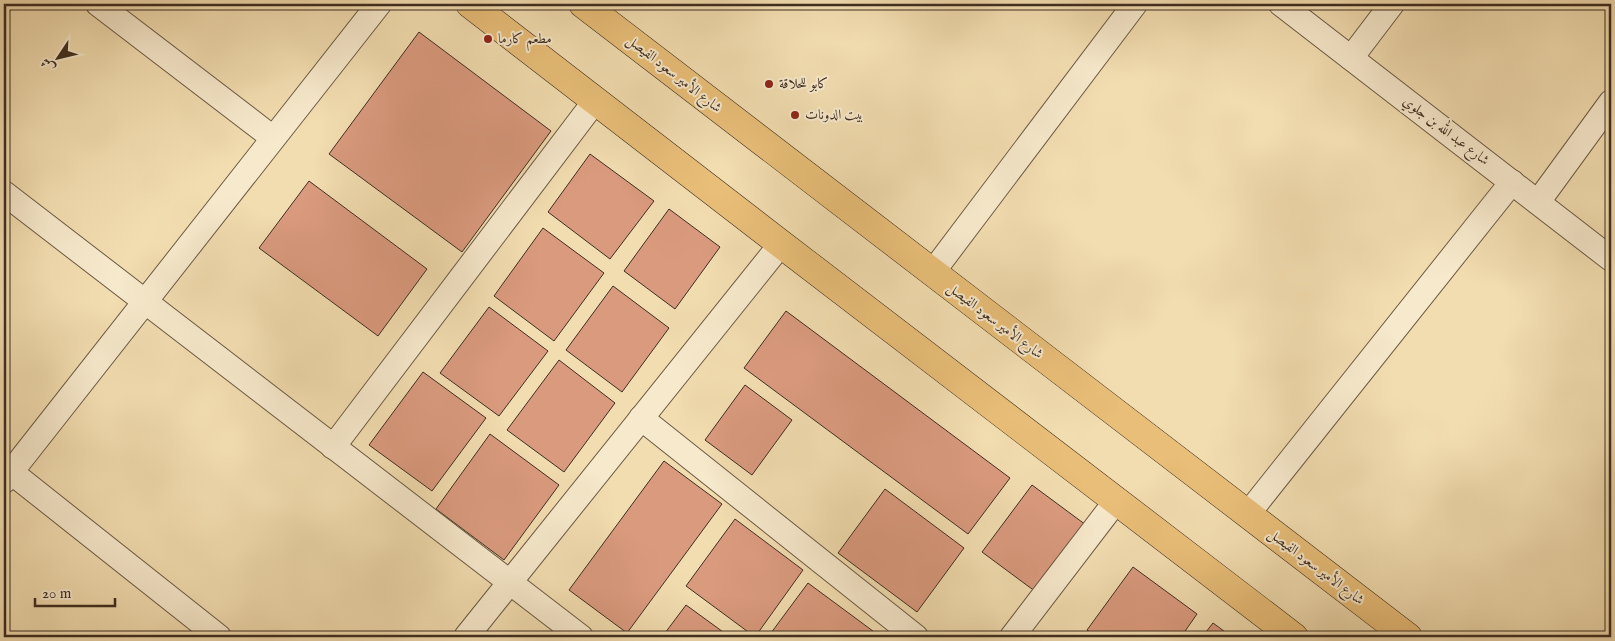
<svg xmlns="http://www.w3.org/2000/svg" width="1615" height="641" font-family="'IM FELL English',Amiri,serif">
<style>
.building{fill:#da9a7e;stroke:#3f2e20}
.lines{fill:none;stroke-linecap:round;stroke-linejoin:round}
.minor-casing{stroke:#6c5a44;stroke-width:26}
.primary-casing{stroke:#3f2e20;stroke-width:29}
.minor{stroke:#f7e9cc;stroke-width:24}
.primary{stroke:#e9be78;stroke-width:28}
.poi-dot{fill:#8f2418;stroke:#f7e9cc;stroke-width:2}
.labels{text-anchor:middle;dominant-baseline:central;stroke-width:4;stroke-linejoin:round;paint-order:stroke}
.poi-label{font-size:14px;fill:#3f2e20;stroke:#f7e9cc;text-anchor:start}
.street-label{font-size:14px;fill:#3f2e20;stroke:#f7e9cc}
</style>
<rect width="100%" height="100%" fill="#f2ddb0"/>
<filter id="stains"><feTurbulence type="fractalNoise" baseFrequency=".004" numOctaves="4"/><feColorMatrix values="0 0 0 0 .2 0 0 0 0 .09 0 0 0 0 .02 0 0 0 .5 -.17"/></filter>
<radialGradient id="worn" r=".72"><stop offset=".6" stop-color="#630" stop-opacity="0"/><stop offset="1" stop-color="#630" stop-opacity=".3"/></radialGradient>
<g class="building">
<polygon points="419,32 551,131 462,252 329,154"/>
<polygon points="590,154 654,201 610,259 548,212"/>
<polygon points="309,181 427,269 378,336 259,248"/>
<polygon points="669,209 720,247 675,309 624,271"/>
<polygon points="543,228 604,273 554,341 494,296"/>
<polygon points="613,286 669,328 622,392 566,350"/>
<polygon points="489,307 548,351 499,416 440,373"/>
<polygon points="786,311 1010,478 968,534 744,368"/>
<polygon points="559,360 615,403 564,472 507,430"/>
<polygon points="423,372 486,418 432,491 369,445"/>
<polygon points="745,385 792,420 752,475 705,440"/>
<polygon points="490,434 559,485 504,560 436,509"/>
<polygon points="664,461 722,504 627,633 569,590"/>
<polygon points="1032,485 1086,525 1036,592 982,552"/>
<polygon points="885,489 964,548 917,612 838,553"/>
<polygon points="735,519 803,570 755,637 686,586"/>
<polygon points="1133,567 1197,614 1181,637 1097,637 1087,630"/>
<polygon points="808,583 881,637 768,637"/>
<polygon points="686,605 730,637 662,637"/>
<polygon points="1213,623 1232,637 1202,637"/>
</g>
<g class="lines">
<defs>
<g id="minor">
<polyline points="98,4 273,138"/>
<polyline points="1281,4 1611,259"/>
<polyline points="1351,58 1392,4"/>
<polyline points="4,193 581,637"/>
<polyline points="1538,202 1611,102"/>
<polyline points="932,273 1135,4"/>
<polyline points="641,418 916,637"/>
<polyline points="333,447 595,101"/>
<polyline points="11,472 219,637"/>
<polyline points="4,481 379,4"/>
<polyline points="1247,515 1512,182"/>
<polyline points="466,637 781,244"/>
<polyline points="1012,637 1116,501"/>
</g>
<g id="primary">
<polyline points="470,4 781,244 1294,637"/>
<polyline points="583,4 1408,637"/>
</g>
</defs>
<use href="#minor" class="minor-casing"/>
<use href="#primary" class="primary-casing"/>
<use href="#minor" class="minor"/>
<use href="#primary" class="primary"/>
</g>
<g class="poi-dot">
<circle cx="488" cy="39" r="5"/>
<circle cx="769" cy="84" r="5"/>
<circle cx="795" cy="115" r="5"/>
</g>
<g class="labels">
<g class="poi-label">
<text x="498" y="39">مطعم كارما</text>
<text x="779" y="84">كابو للحلاقة</text>
<text x="805" y="115">بيت الدونات</text>
</g>
<g class="street-label">
<text transform="translate(674 74) rotate(38)">شارع الأمير سعود الفيصل</text>
<text transform="translate(1446 131) rotate(37)">شارع عبد الله بن جلوي</text>
<text transform="translate(995 321) rotate(37)">شارع الأمير سعود الفيصل</text>
<text transform="translate(1316 567) rotate(37)">شارع الأمير سعود الفيصل</text>
</g>
</g>
<rect width="1615" height="641" fill="none" stroke="#f2ddb0" stroke-width="20"/>
<rect x="5" y="5" width="1605" height="631" fill="none" stroke="#3f2e20" stroke-width="2.5"/>
<rect x="10" y="10" width="1595" height="621" fill="none" stroke="#3f2e20"/>
<g transform="translate(58 58) rotate(235)" stroke="#f7e9cc" stroke-width="4" paint-order="stroke">
<path d="M0-4L9 19L0 12L-9 19Z" fill="#3f2e20"/>
<text y="-8" font-size="14" font-weight="bold" text-anchor="middle" fill="#3f2e20">ش</text>
</g>
<path d="M35 598v8h80v-8" fill="none" stroke="#3f2e20" stroke-width="2.5"/>
<text x="42" y="598" font-size="15" fill="#3f2e20" stroke="#f7e9cc" stroke-width="4" paint-order="stroke">20 m</text>
<rect width="100%" height="100%" filter="url(#stains)"/>
<rect width="100%" height="100%" fill="url(#worn)"/>
</svg>
